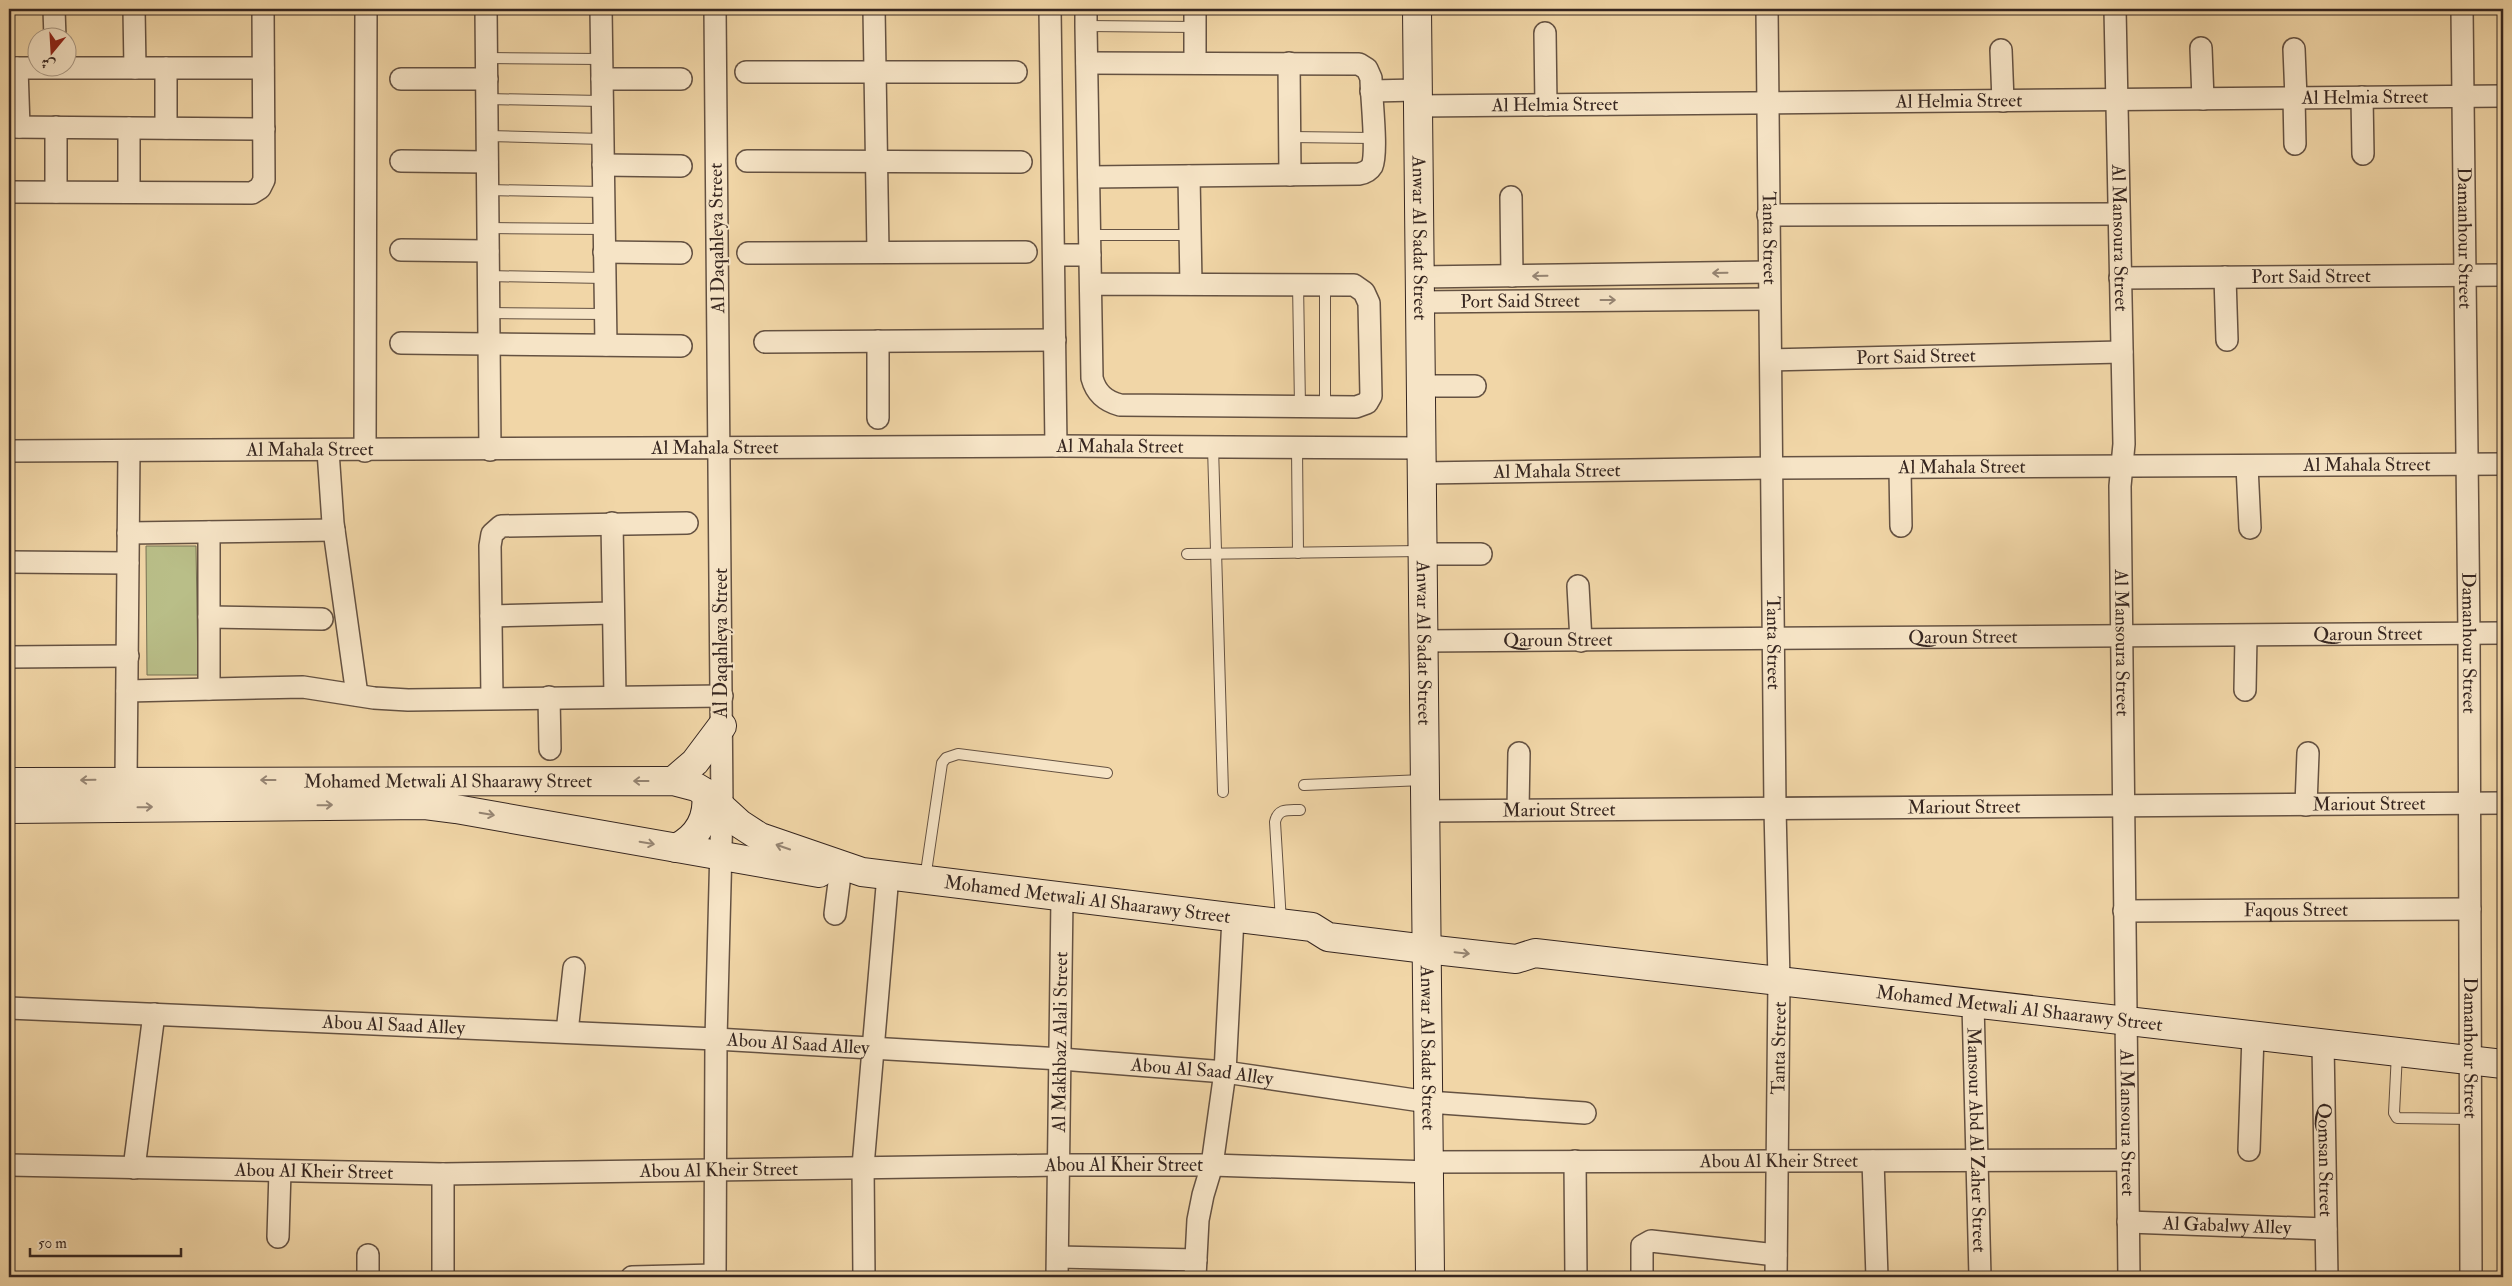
<svg xmlns="http://www.w3.org/2000/svg" width="2512" height="1286" font-family="'IM FELL Double Pica',Amiri,serif">
<style>
.green{fill:#b9be88;stroke:#787254}
.lines{fill:none;stroke-linecap:round;stroke-linejoin:round}
.lane-casing{stroke:#655242;stroke-width:12}
.street-casing{stroke:#655242;stroke-width:24}
.secondary-casing{stroke:#362620;stroke-width:30}
.lane{stroke:#f6e4c6;stroke-width:10}
.street{stroke:#f6e4c6;stroke-width:21}
.secondary{stroke:#f6e4c6;stroke-width:28}
.oneway{stroke:#968573}
.labels{text-anchor:middle;dominant-baseline:central;stroke-width:4;stroke-linejoin:round;paint-order:stroke}
.street-label{font-size:19px;fill:#362620;stroke:#f6e4c6}
</style>
<rect width="100%" height="100%" fill="#f1d6a7"/>
<filter id="stains"><feTurbulence type="fractalNoise" baseFrequency=".004" numOctaves="4"/><feColorMatrix values="0 0 0 0 .2 0 0 0 0 .09 0 0 0 0 .02 0 0 0 .5 -.17"/></filter>
<radialGradient id="worn" r=".72"><stop offset=".6" stop-color="#630" stop-opacity="0"/><stop offset="1" stop-color="#630" stop-opacity=".3"/></radialGradient>
<polygon class="green" points="146,546 196,546 198,675 147,675"/>
<g class="lines">
<defs>
<g id="lane">
<polyline points="1086,26 1195,27"/>
<polyline points="486,58 602,59"/>
<polyline points="487,99 602,101"/>
<polyline points="487,136 603,139"/>
<polyline points="1290,137 1373,138"/>
<polyline points="488,190 604,192"/>
<polyline points="488,228 604,229"/>
<polyline points="1090,235 1190,235"/>
<polyline points="488,276 605,278"/>
<polyline points="1298,283 1300,407"/>
<polyline points="1325,283 1325,407"/>
<polyline points="489,313 606,314"/>
<polyline points="1213,447 1223,792"/>
<polyline points="1297,447 1298,553"/>
<polyline points="1187,554 1421,551"/>
<polyline points="1304,785 1423,780"/>
<polyline points="925,879 942,763 946,758 958,754 1107,773"/>
<path d="M1281,922L1275,822C1278,808 1288,810 1300,810"/>
<polyline points="2397,1053 2394,1113 2397,1118 2470,1119"/>
</g>
<g id="street">
<polyline points="54,9 55,38"/>
<polyline points="134,9 135,68"/>
<polyline points="486,9 490,450"/>
<polyline points="601,9 606,345"/>
<polyline points="874,9 878,252"/>
<polyline points="1050,9 1056,446"/>
<path d="M1086,9V26L1092,378C1096,393 1105,401 1120,405L1356,407L1367,403L1371,396L1369,303L1364,292L1354,285L1091,284"/>
<polyline points="1195,9 1195,63"/>
<path id="s1" d="M1767,9L1775,808L1779,981L1776,1277"/>
<path id="s2" d="M2115,9L2124,444L2120,486L2129,1277"/>
<path id="s3" d="M2462,9L2469,634L2471,1277"/>
<polyline points="1545,33 1546,105"/>
<polyline points="2201,48 2203,99"/>
<polyline points="2294,49 2296,98"/>
<polyline points="2001,50 2003,101"/>
<path d="M1087,63L1359,64L1367,69L1371,78C1371,96 1378,152 1372,166C1369,171 1364,173 1359,174L1089,177"/>
<polyline points="1289,63 1290,175"/>
<polyline points="9,68 263,68"/>
<polyline points="17,68 19,127"/>
<polyline points="166,68 166,128"/>
<polyline points="746,72 1016,72"/>
<polyline points="401,79 487,79"/>
<polyline points="602,79 681,79"/>
<polyline points="1371,91 1417,90"/>
<polyline points="2362,97 2363,154"/>
<polyline points="2294,98 2295,144"/>
<path id="s4" d="M1417,106L2503,96"/>
<polyline points="9,127 264,129"/>
<polyline points="129,128 129,192"/>
<polyline points="401,161 487,162"/>
<polyline points="747,161 1021,162"/>
<polyline points="603,165 681,166"/>
<polyline points="1189,176 1191,284"/>
<polyline points="9,192 252,193 260,188 264,180 263,9"/>
<polyline points="56,192 56,127"/>
<polyline points="1511,197 1512,276"/>
<polyline points="1768,215 2118,214"/>
<polyline points="401,250 488,251"/>
<polyline points="604,252 681,253"/>
<polyline points="748,253 1026,252"/>
<polyline points="1054,255 1090,255"/>
<polyline points="1419,277 1769,272"/>
<polyline points="2225,277 2227,340"/>
<path id="s5" d="M2120,278L2503,275"/>
<path id="s6" d="M1420,302L1769,299"/>
<polyline points="878,341 878,418"/>
<polyline points="765,342 1055,340"/>
<polyline points="401,343 681,346"/>
<path id="s7" d="M1771,360L2122,352"/>
<polyline points="1420,386 1475,386"/>
<path id="s8" d="M9,451L1056,446L1421,448"/>
<polyline points="328,451 333,523 357,695"/>
<polyline points="365,451 366,9"/>
<polyline points="2247,466 2250,528"/>
<polyline points="1900,469 1901,526"/>
<path id="s9" d="M1421,473L1772,468L2503,464"/>
<polyline points="612,523 615,696"/>
<polyline points="128,533 334,530"/>
<polyline points="1422,554 1481,554"/>
<polyline points="9,562 128,563"/>
<polyline points="1578,586 1581,641"/>
<polyline points="491,616 613,613"/>
<polyline points="209,617 322,619"/>
<path id="s10" d="M1423,641L2503,633"/>
<polyline points="9,657 128,656"/>
<polyline points="209,689 209,532"/>
<polyline points="2245,690 2246,636"/>
<polyline points="127,691 303,687 374,698 408,700 722,696"/>
<polyline points="549,697 550,749"/>
<polyline points="492,698 490,546 492,534 501,526 687,523"/>
<polyline points="126,780 129,451"/>
<polyline points="2306,805 2308,753"/>
<polyline points="1518,810 1519,753"/>
<path id="s11" d="M1424,811L2503,803"/>
<path id="s12" d="M2124,911L2470,909"/>
<polyline points="835,914 840,875"/>
<path id="s13" d="M1973,1004L1980,1277"/>
<path id="s14" d="M9,1008L716,1039L1061,1059L1225,1072L1428,1102L1585,1113"/>
<polyline points="567,1032 574,968"/>
<path id="s15" d="M2323,1044L2327,1277"/>
<polyline points="2249,1150 2253,1036"/>
<polyline points="1575,1161 1576,1277"/>
<polyline points="1873,1161 1877,1277"/>
<path id="s16" d="M1429,1162L2127,1160"/>
<path id="s17" d="M9,1165L443,1174L1060,1165H1212L1430,1172"/>
<polyline points="134,1168 154,1014"/>
<polyline points="443,1174 443,1277"/>
<path id="s18" d="M2128,1222L2326,1229"/>
<polyline points="278,1237 280,1171"/>
<polyline points="1058,1257 1196,1260"/>
<polyline points="368,1277 368,1255"/>
<polyline points="632,1277 715,1275"/>
<polyline points="715,1277 716,1039 722,808 715,9"/>
<polyline points="864,1277 863,1166 888,875"/>
<path id="s19" d="M1057,1277L1062,897"/>
<polyline points="1195,1277 1198,1220 1203,1195 1212,1165 1225,1072 1233,918"/>
<polyline points="1642,1277 1642,1246 1651,1241 1776,1255"/>
</g>
<g id="secondary">
<path id="s20" d="M1417,9L1430,1277"/>
<polyline points="673,781 695,762 722,726"/>
<path id="s21" d="M9,782L673,781L696,787L706,793L740,824L760,837L862,872L1312,927L1328,937L1426,949L1516,959L1535,953L2503,1064"/>
<polyline points="9,809 425,805 456,809 819,873"/>
<path d="M676,848C698,837 709,818 706,793"/>
</g>
</defs>
<use href="#lane" class="lane-casing"/>
<use href="#street" class="street-casing"/>
<use href="#secondary" class="secondary-casing"/>
<use href="#lane" class="lane"/>
<use href="#street" class="street"/>
<use href="#secondary" class="secondary"/>
</g>
<defs><path id="oneway-shaft" d="M-6 0H5M1.5-3L5.5 0L1.5 3" fill="none" stroke-width="1.6" stroke-linecap="round" stroke-linejoin="round" transform="scale(1.25)"/></defs>
<g class="oneway">
<use href="#oneway-shaft" transform="translate(1720 273) rotate(179)"/>
<use href="#oneway-shaft" transform="translate(1540 276) rotate(179)"/>
<use href="#oneway-shaft" transform="translate(1608 300)"/>
<use href="#oneway-shaft" transform="translate(88 780) rotate(179)"/>
<use href="#oneway-shaft" transform="translate(268 780) rotate(-180)"/>
<use href="#oneway-shaft" transform="translate(641 781) rotate(-180)"/>
<use href="#oneway-shaft" transform="translate(325 805) rotate(-1)"/>
<use href="#oneway-shaft" transform="translate(145 807) rotate(-1)"/>
<use href="#oneway-shaft" transform="translate(487 814) rotate(10)"/>
<use href="#oneway-shaft" transform="translate(647 843) rotate(10)"/>
<use href="#oneway-shaft" transform="translate(783 847) rotate(-161)"/>
<use href="#oneway-shaft" transform="translate(1462 953) rotate(6)"/>
</g>
<g class="labels">
<g class="street-label">
<text stroke="none"><textPath href="#s4" startOffset="948">Al Helmia Street</textPath></text>
<text stroke="none"><textPath href="#s4" startOffset="542">Al Helmia Street</textPath></text>
<text stroke="none"><textPath href="#s4" startOffset="138">Al Helmia Street</textPath></text>
<text transform="translate(717 238) rotate(-91)">Al Daqahleya Street</text>
<text stroke="none"><textPath href="#s20" startOffset="229">Anwar Al Sadat Street</textPath></text>
<text stroke="none"><textPath href="#s1" startOffset="229">Tanta Street</textPath></text>
<text stroke="none"><textPath href="#s2" startOffset="229">Al Mansoura Street</textPath></text>
<text stroke="none"><textPath href="#s3" startOffset="229">Damanhour Street</textPath></text>
<text stroke="none"><textPath href="#s5" startOffset="191">Port Said Street</textPath></text>
<text stroke="none"><textPath href="#s6" startOffset="100">Port Said Street</textPath></text>
<text stroke="none"><textPath href="#s7" startOffset="145">Port Said Street</textPath></text>
<text stroke="none"><textPath href="#s8" startOffset="1111">Al Mahala Street</textPath></text>
<text stroke="none"><textPath href="#s8" startOffset="706">Al Mahala Street</textPath></text>
<text stroke="none"><textPath href="#s8" startOffset="301">Al Mahala Street</textPath></text>
<text stroke="none"><textPath href="#s9" startOffset="946">Al Mahala Street</textPath></text>
<text stroke="none"><textPath href="#s9" startOffset="541">Al Mahala Street</textPath></text>
<text stroke="none"><textPath href="#s9" startOffset="136">Al Mahala Street</textPath></text>
<text stroke="none"><textPath href="#s10" startOffset="945">Qaroun Street</textPath></text>
<text stroke="none"><textPath href="#s10" startOffset="540">Qaroun Street</textPath></text>
<text stroke="none"><textPath href="#s10" startOffset="135">Qaroun Street</textPath></text>
<text transform="translate(721 643) rotate(-90)">Al Daqahleya Street</text>
<text stroke="none"><textPath href="#s20" startOffset="634">Anwar Al Sadat Street</textPath></text>
<text stroke="none"><textPath href="#s1" startOffset="634">Tanta Street</textPath></text>
<text stroke="none"><textPath href="#s2" startOffset="634">Al Mansoura Street</textPath></text>
<text stroke="none"><textPath href="#s3" startOffset="634">Damanhour Street</textPath></text>
<text stroke="none"><textPath href="#s21" startOffset="439">Mohamed Metwali Al Shaarawy Street</textPath></text>
<text stroke="none"><textPath href="#s11" startOffset="945">Mariout Street</textPath></text>
<text stroke="none"><textPath href="#s11" startOffset="540">Mariout Street</textPath></text>
<text stroke="none"><textPath href="#s11" startOffset="135">Mariout Street</textPath></text>
<text stroke="none"><textPath href="#s21" startOffset="1104">Mohamed Metwali Al Shaarawy Street</textPath></text>
<text stroke="none"><textPath href="#s12" startOffset="172">Faqous Street</textPath></text>
<text stroke="none"><textPath href="#s21" startOffset="2046">Mohamed Metwali Al Shaarawy Street</textPath></text>
<text stroke="none"><textPath href="#s14" startOffset="385">Abou Al Saad Alley</textPath></text>
<text stroke="none"><textPath href="#s19" startOffset="235">Al Makhbaz Alali Street</textPath></text>
<text stroke="none"><textPath href="#s14" startOffset="790">Abou Al Saad Alley</textPath></text>
<text stroke="none"><textPath href="#s20" startOffset="1039">Anwar Al Sadat Street</textPath></text>
<text transform="translate(1779 1048) rotate(-89)">Tanta Street</text>
<text stroke="none"><textPath href="#s3" startOffset="1039">Damanhour Street</textPath></text>
<text stroke="none"><textPath href="#s14" startOffset="1195">Abou Al Saad Alley</textPath></text>
<text stroke="none"><textPath href="#s2" startOffset="1114">Al Mansoura Street</textPath></text>
<text stroke="none"><textPath href="#s13" startOffset="136">Mansour Abd Al Zaher Street</textPath></text>
<text stroke="none"><textPath href="#s15" startOffset="116">Qomsan Street</textPath></text>
<text stroke="none"><textPath href="#s16" startOffset="350">Abou Al Kheir Street</textPath></text>
<text stroke="none"><textPath href="#s17" startOffset="1115">Abou Al Kheir Street</textPath></text>
<text stroke="none"><textPath href="#s17" startOffset="710">Abou Al Kheir Street</textPath></text>
<text stroke="none"><textPath href="#s17" startOffset="305">Abou Al Kheir Street</textPath></text>
<text stroke="none"><textPath href="#s18" startOffset="99">Al Gabalwy Alley</textPath></text>
</g>
</g>
<rect width="2512" height="1286" fill="none" stroke="#f1d6a7" stroke-width="30"/>
<rect x="10" y="10" width="2492" height="1266" fill="none" stroke="#362620" stroke-width="2.5"/>
<rect x="15" y="15" width="2482" height="1256" fill="none" stroke="#362620"/>
<g transform="translate(52 52) rotate(198)"><circle r="24" fill="#f6e4c6" stroke="#a99884"/>
<path d="M0-4L9 19L0 12L-9 19Z" fill="#8f2418"/>
<text y="-8" font-size="14" font-weight="bold" text-anchor="middle" fill="#362620">ش</text>
</g>
<path d="M30 1248v8h151v-8" fill="none" stroke="#362620" stroke-width="2.5"/>
<text x="38" y="1248" font-size="15" fill="#362620" stroke="#f6e4c6" stroke-width="4" paint-order="stroke">50 m</text>
<rect width="100%" height="100%" filter="url(#stains)"/>
<rect width="100%" height="100%" fill="url(#worn)"/>
</svg>
